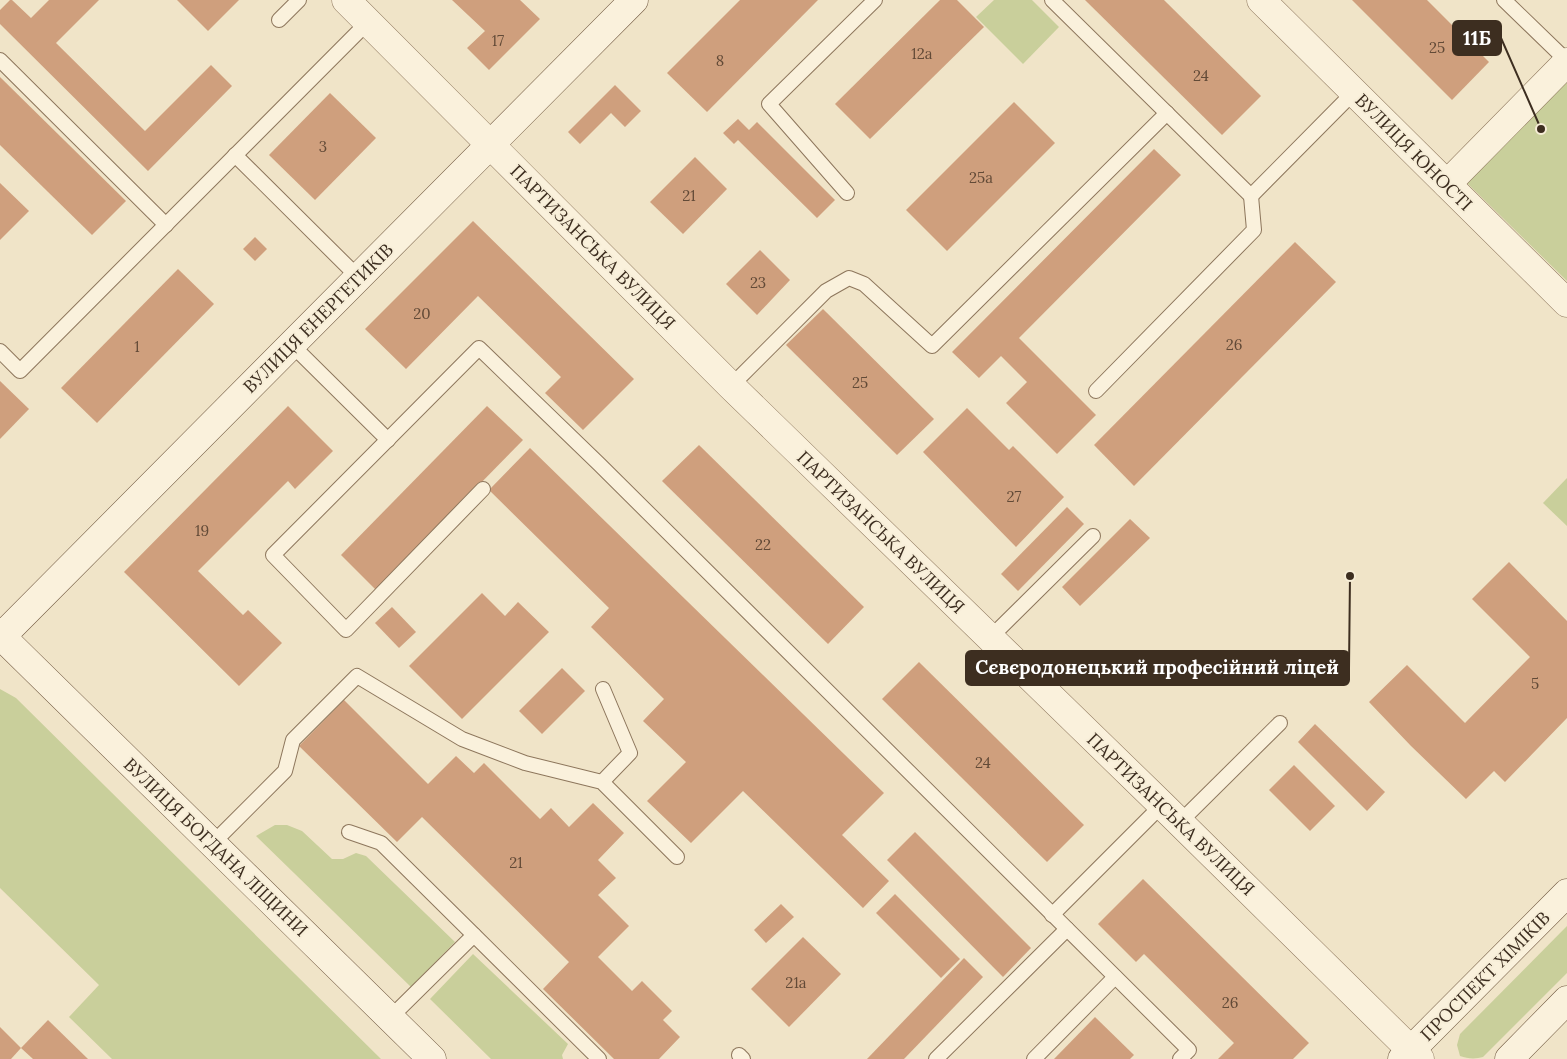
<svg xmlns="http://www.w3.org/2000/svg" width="1567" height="1059" font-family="Lora,serif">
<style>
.green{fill:#c9cf9b}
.building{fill:#cf9f7d}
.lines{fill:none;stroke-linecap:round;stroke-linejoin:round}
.lane-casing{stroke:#8d765c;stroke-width:16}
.street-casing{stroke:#8d765c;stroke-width:29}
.secondary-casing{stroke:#6f573f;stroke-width:29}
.lane{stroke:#faf1dc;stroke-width:14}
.street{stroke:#faf1dc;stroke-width:28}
.secondary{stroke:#faf1dc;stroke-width:28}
.labels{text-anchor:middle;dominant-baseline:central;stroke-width:4;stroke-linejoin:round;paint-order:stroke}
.number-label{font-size:15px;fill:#624a37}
.street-label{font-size:18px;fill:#3d2e20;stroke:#f7eed8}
.leader{fill:none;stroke:#3d2e20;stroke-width:2}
.callout-dot{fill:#3d2e20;stroke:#f7eed8;stroke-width:2}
.callout{fill:#3d2e20;stroke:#3d2e20;stroke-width:2}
.callout-label{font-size:19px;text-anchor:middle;font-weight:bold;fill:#fff}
</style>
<rect width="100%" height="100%" fill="#f0e4c8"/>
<g class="green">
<polygon points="994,0 1032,0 1059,27 1023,64 976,17"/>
<polygon points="1567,77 1567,281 1465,181"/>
<polygon points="1567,478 1567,526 1543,503"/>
<polygon points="0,689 16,698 381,1059 112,1059 69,1017 99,985 0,888"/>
<polygon points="275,825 287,825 302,831 332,859 343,859 356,853 366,856 455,942 411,987 256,836"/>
<path d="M1567,926V973L1483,1057C1476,1059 1468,1059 1460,1056L1457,1045L1460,1034Z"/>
<polygon points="473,954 568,1044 562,1055 563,1059 491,1059 430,999"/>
</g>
<g class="building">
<polygon points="10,0 12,0 31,18 49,0 99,0 56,43 145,131 211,65 232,86 148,171 0,24 0,10"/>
<polygon points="177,0 239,0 208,31"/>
<polygon points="452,0 520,0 540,19 489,70 467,48 485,31"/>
<polygon points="740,0 818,0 707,112 667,73"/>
<polygon points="940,0 957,0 984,27 870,139 835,104"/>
<polygon points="1085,0 1164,0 1261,96 1222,135"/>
<polygon points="1352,0 1427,0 1489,62 1452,100"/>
<polygon points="0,77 126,201 92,235 0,145"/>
<polygon points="615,85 641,111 625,127 611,113 580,144 568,132"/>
<polygon points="330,93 376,138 315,200 269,155"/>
<polygon points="1014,102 1055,143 947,251 906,210"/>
<polygon points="738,119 749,130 757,122 835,200 817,218 738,140 734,144 723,133"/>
<polygon points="1154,149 1181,175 1019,338 1096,415 1057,454 1006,403 1027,382 1001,356 979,378 952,352"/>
<polygon points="695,157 727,189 683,234 650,202"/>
<polygon points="0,183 29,211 0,240"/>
<polygon points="473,221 634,379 583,430 545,393 561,377 478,296 406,369 365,329"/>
<polygon points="255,237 267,249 255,261 243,249"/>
<polygon points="1295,242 1336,282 1134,486 1094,445"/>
<polygon points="760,250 790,280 757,315 726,284"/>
<polygon points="178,269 214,304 97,423 61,388"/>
<polygon points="823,309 934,419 897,455 786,345"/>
<polygon points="0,381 29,409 0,439"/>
<polygon points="288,406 333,451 295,489 288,481 198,571 243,615 248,610 282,643 239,686 124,572"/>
<polygon points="487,406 523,440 376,590 341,555"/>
<polygon points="967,408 1009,450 1013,446 1064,497 1016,547 923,452"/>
<polygon points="699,445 864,607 828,644 662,481"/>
<polygon points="530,448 884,793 842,835 889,881 863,908 743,791 691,843 647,801 686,762 643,721 664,699 591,627 609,608 489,490"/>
<polygon points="1067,507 1084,524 1018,591 1001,574"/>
<polygon points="1130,519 1150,538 1080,606 1062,587"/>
<polygon points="1509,562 1567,621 1567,718 1505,782 1494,771 1466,799 1411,746 1369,702 1407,665 1465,723 1530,657 1472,599"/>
<polygon points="482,593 505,616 518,602 549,632 462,719 409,666"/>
<polygon points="392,607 416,632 399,648 375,623"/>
<polygon points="919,662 1084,825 1047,862 882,699"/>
<polygon points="562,668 585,691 542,734 519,711"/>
<polygon points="344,700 428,784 456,756 474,773 484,763 540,819 551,808 569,827 593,803 624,833 598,860 616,878 598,895 629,926 598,957 632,991 642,981 672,1011 663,1020 680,1037 659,1059 614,1059 543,989 569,962 422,817 397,842 299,746"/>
<polygon points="1315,724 1385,792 1367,811 1298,742"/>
<polygon points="1294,765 1335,806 1310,831 1269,790"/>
<polygon points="915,832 1031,948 1003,977 887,860"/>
<polygon points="1143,879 1309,1043 1293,1059 1218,1059 1234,1043 1144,954 1136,962 1098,924"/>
<polygon points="895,894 960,959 941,978 876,913"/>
<polygon points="781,904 794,917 766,943 754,930"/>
<polygon points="803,937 841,974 789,1027 751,989"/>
<polygon points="964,958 983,977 904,1059 867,1059"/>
<polygon points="1095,1017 1134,1055 1130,1059 1054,1059"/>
<polygon points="48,1020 88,1059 33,1059 21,1048"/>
<polygon points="0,1027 21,1048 11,1059 0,1059"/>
</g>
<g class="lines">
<defs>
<g id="lane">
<polyline points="1052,0 1251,196 1354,92"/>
<polyline points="1504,0 1567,61"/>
<polyline points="279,20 299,0"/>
<polyline points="0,60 166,225"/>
<polyline points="235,155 358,277"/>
<polyline points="847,193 769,104 875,0"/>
<polyline points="292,345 388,440"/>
<polyline points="0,351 20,371 368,22"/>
<polyline points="731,386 826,291 849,278 864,284 932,346 1167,113"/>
<polyline points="1096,391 1254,230 1251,196"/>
<polyline points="483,489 346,630 273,555 479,348 599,464 1189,1050 1180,1059"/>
<polyline points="990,638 1093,536"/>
<polyline points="602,782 630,753 603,689"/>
<polyline points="1180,822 1280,723"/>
<polyline points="349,832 381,843 474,935"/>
<polyline points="213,843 285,771 293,740 357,676 462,739 525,763 602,782 677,857"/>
<polyline points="1052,915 1162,805"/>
<polyline points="390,1018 474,935 599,1059"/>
<polyline points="739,1055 743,1059"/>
<polyline points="936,1059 1067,929"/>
<polyline points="1034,1059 1115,977"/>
</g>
<g id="street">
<polyline points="346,0 731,386 1162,805 1420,1059"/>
<polyline points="1261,0 1567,303"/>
<polyline points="1447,184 1567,62"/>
</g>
<g id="secondary">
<polyline points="0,635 432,1059"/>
<polyline points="1,637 634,0"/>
<polyline points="1402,1059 1567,893"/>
<polyline points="1509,1059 1567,1000"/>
</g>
</defs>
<use href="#lane" class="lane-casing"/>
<use href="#street" class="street-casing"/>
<use href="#secondary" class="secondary-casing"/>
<use href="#lane" class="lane"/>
<use href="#street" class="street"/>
<use href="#secondary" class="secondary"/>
</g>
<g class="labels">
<g class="number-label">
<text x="498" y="40">17</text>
<text x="1437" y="47">25</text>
<text x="922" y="53">12а</text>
<text x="720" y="60">8</text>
<text x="1201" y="75">24</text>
<text x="323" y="146">3</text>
<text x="981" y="177">25а</text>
<text x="689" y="195">21</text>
<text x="758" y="282">23</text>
<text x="422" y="313">20</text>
<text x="1234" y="344">26</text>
<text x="137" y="346">1</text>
<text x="860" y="382">25</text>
<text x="1014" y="496">27</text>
<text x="202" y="530">19</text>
<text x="763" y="544">22</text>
<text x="1535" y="683">5</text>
<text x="983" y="762">24</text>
<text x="516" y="862">21</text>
<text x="796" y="982">21а</text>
<text x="1230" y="1002">26</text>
</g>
<g class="street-label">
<text transform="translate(1414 152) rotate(45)">ВУЛИЦЯ ЮНОСТІ</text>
<text transform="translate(593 247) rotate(45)">ПАРТИЗАНСЬКА ВУЛИЦЯ</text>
<text transform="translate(318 318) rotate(-45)">ВУЛИЦЯ ЕНЕРГЕТИКІВ</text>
<text transform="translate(881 532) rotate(44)">ПАРТИЗАНСЬКА ВУЛИЦЯ</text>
<text transform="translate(1171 814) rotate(44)">ПАРТИЗАНСЬКА ВУЛИЦЯ</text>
<text transform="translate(216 847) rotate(44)">ВУЛИЦЯ БОГДАНА ЛІЩИНИ</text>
<text transform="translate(1485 976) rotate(-45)">ПРОСПЕКТ ХІМІКІВ</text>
</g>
</g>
<path class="leader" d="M1541 129L1501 38M1350 576L1349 668"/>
<g class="callout-dot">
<circle cx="1541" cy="129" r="5"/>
<circle cx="1350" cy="576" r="5"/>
</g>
<g class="callout">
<rect x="1453" y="21" width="48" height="34" rx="5"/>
<rect x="966" y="651" width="383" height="34" rx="5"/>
</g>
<g class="callout-label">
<text x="1477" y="45">11Б</text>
<text x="1157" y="674">Сєвєродонецький професійний ліцей</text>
</g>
</svg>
